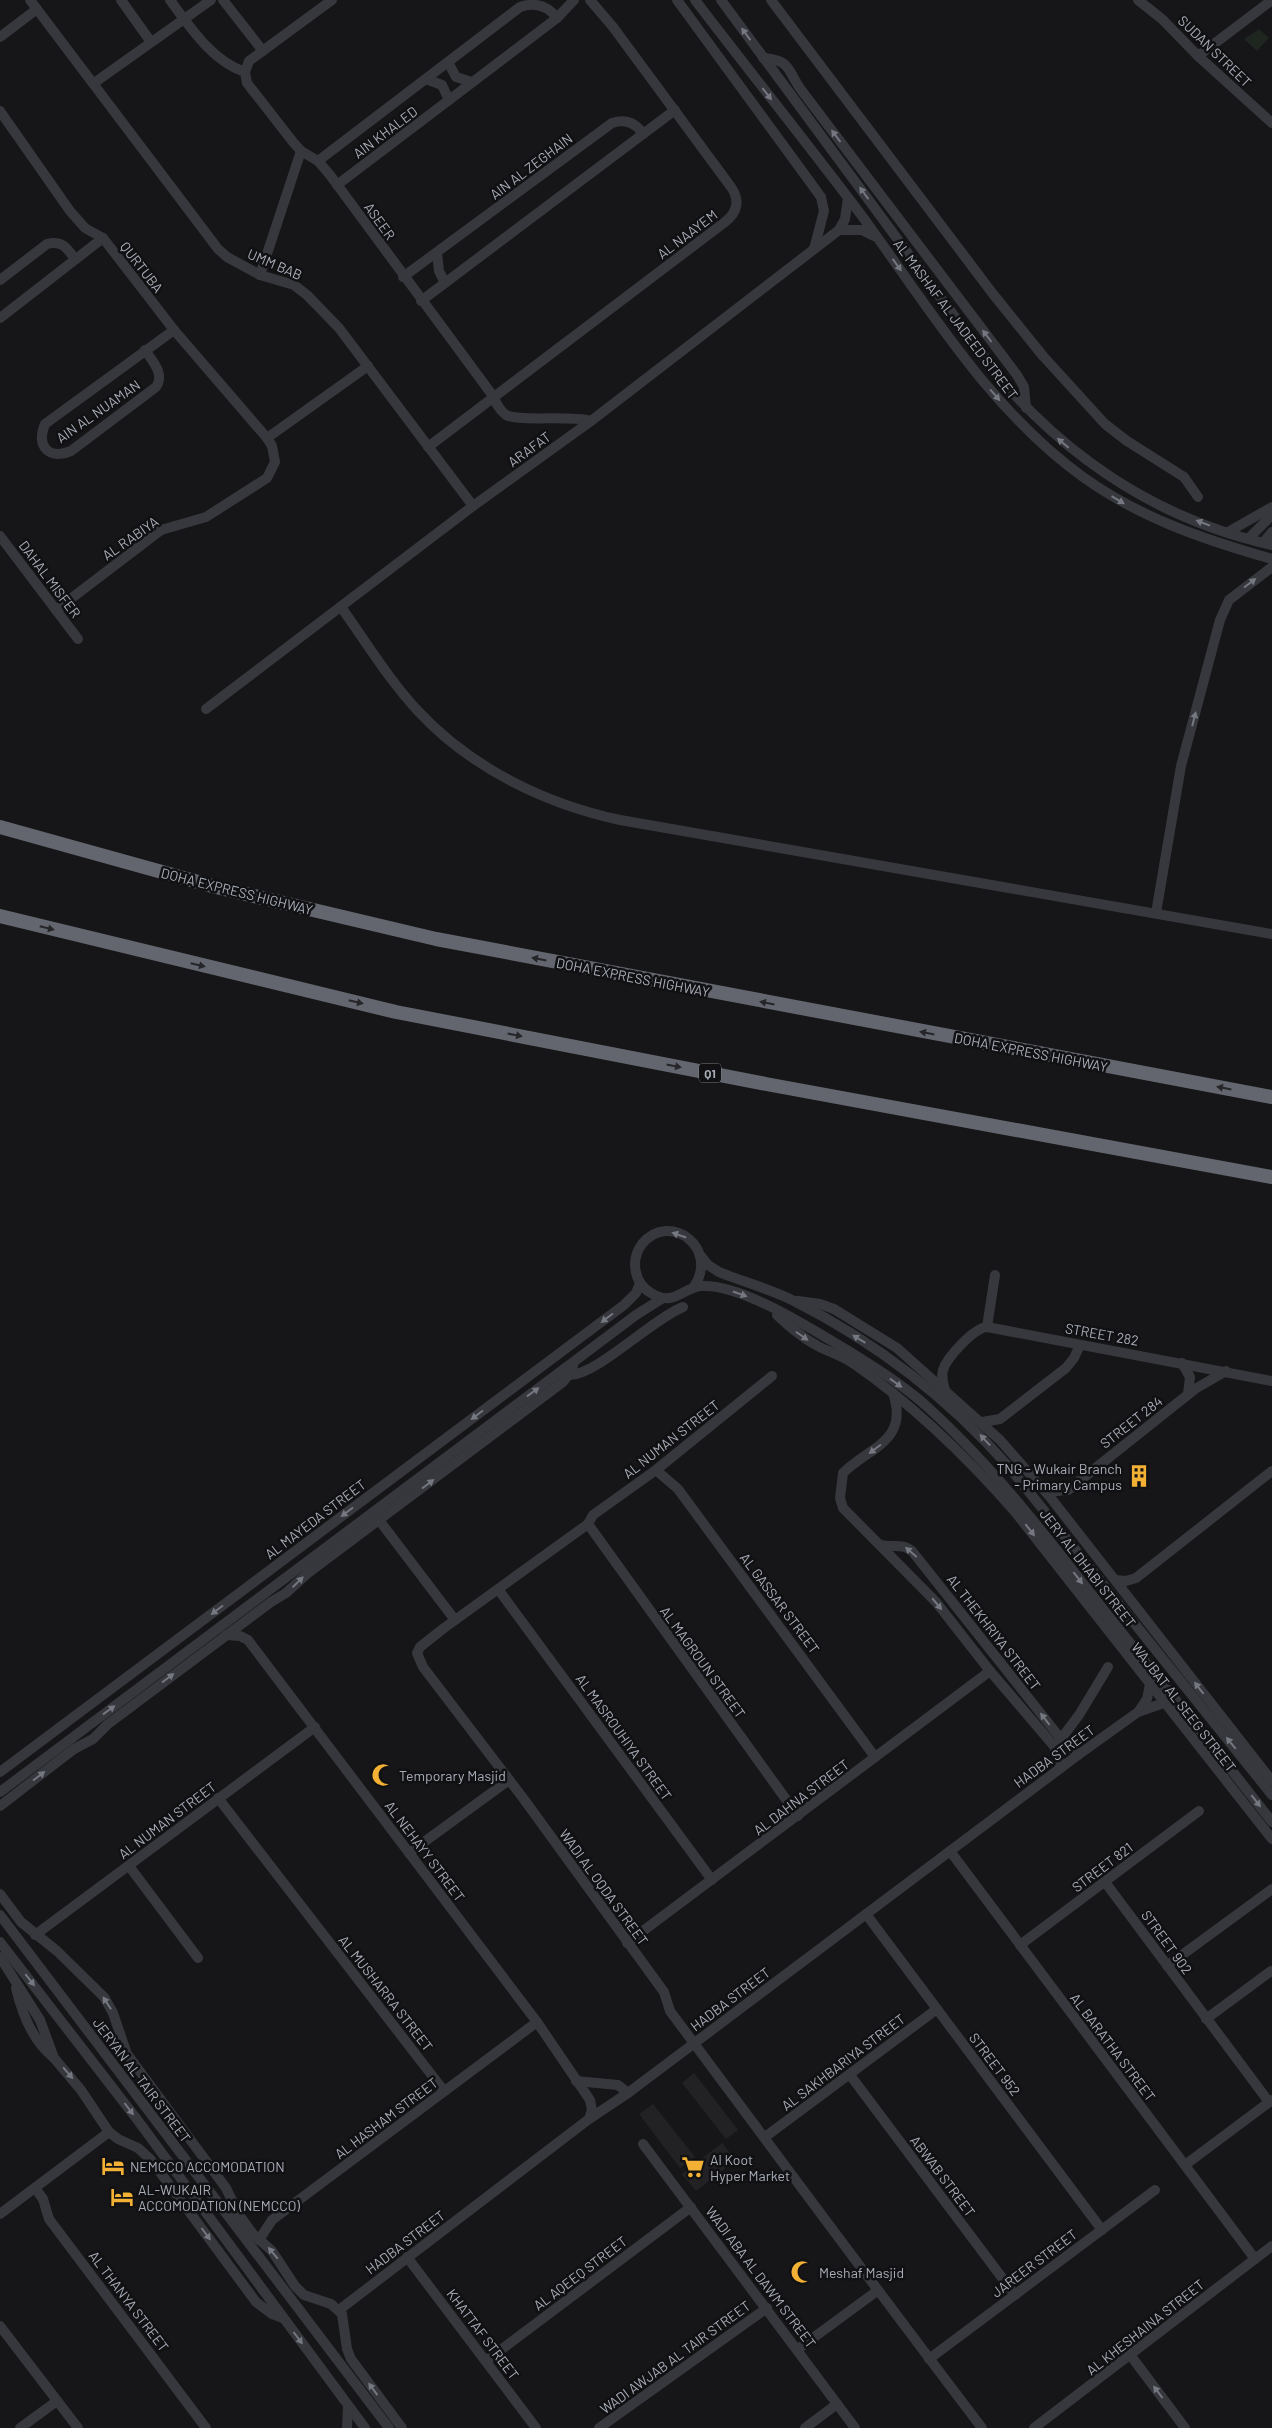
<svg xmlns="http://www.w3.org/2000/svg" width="1272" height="2428" font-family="Barlow,sans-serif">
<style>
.built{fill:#222225}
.green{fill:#1e261f}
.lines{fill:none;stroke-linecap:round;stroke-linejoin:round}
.minor{stroke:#37383d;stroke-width:10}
.highway{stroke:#63666e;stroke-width:14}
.oneway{fill:#757881}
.oneway2{fill:#26262a}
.labels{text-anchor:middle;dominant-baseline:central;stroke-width:5;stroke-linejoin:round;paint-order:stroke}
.shield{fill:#111113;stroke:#7b7e86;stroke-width:1}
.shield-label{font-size:12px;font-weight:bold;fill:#a8adb8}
.street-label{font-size:14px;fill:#a8adb8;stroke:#111113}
.poi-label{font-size:14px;fill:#a8adb8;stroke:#111113;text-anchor:start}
</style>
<rect width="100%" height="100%" fill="#161618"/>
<g class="built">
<polygon points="694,2073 738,2130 726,2139 682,2083"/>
<polygon points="653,2104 695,2157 680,2168 639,2114"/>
<polygon points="722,2143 736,2160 696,2191 682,2174"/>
</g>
<polygon class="green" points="1259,29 1269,38 1257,51 1244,39"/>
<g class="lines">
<g class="minor">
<polyline points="30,0 218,249 227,257 260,275 294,285 307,295 339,328 473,506"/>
<polyline points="121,0 151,42"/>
<path d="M170,0C190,27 212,61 245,72"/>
<polyline points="223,0 263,51"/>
<path d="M332,0L249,61L245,72L247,83L293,142L301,151L318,161L330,175L493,396C496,403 499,410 506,415C520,422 570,415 591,421"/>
<polyline points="677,0 821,197 824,211 814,249"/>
<path d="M695,0C750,72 807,143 862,216C929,308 990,410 1083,477C1140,518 1205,540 1272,559"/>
<path d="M721,0L1003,382C1075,464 1164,521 1272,545"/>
<polyline points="771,0 993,294 1043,356 1105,424 1127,441 1184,477 1198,497"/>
<polyline points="1138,0 1162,19 1198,56 1272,123"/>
<polyline points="0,37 37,9"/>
<polyline points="1198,56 1272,0"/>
<path d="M763,58C792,60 787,71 802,91L1017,375L1024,387L1026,408"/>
<polyline points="448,62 456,77 472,82"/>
<polyline points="426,79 442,85 449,100"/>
<polyline points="94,83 211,0"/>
<polyline points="0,111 70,211 85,228 103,238 174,330 267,438 272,446 275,462 267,478 206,517 161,530 56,610"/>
<path d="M318,161L520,7C535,2 547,5 557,18"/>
<polyline points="337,185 557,18 574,0"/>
<polyline points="839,230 862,230 874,236"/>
<polyline points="437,253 439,271 445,283"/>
<polyline points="260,275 301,151"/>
<path d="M403,277L612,123C625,119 635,122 643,134"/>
<path d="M0,280L47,244C62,240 67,248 75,259"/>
<polyline points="421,301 675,110"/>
<polyline points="0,318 103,238"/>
<path d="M145,350C153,362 165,374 156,387L71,451C48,460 36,446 45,424L174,330"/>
<polyline points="267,438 368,366"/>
<path d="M428,447L725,222C738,212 740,200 731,187L613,27L590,0"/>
<polyline points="1228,532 1272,507"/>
<polyline points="0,536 78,639"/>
<polyline points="1249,538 1272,515"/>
<polyline points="1263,543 1272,532"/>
<path d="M341,607C366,642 389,680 418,711C471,768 545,804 620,820L1272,934"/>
<polyline points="206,709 473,506 591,421 839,230 845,219 848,198"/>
<polyline points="1156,913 1181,766 1220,620 1229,600 1272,567"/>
<path d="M701,1256L708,1265L719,1272C744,1282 770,1289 794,1301C875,1342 949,1399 1009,1467L1272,1795"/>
<path d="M693,1288C721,1249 670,1210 642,1244C630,1260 634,1283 651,1293C675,1308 683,1286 703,1286C743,1285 808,1327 842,1347C874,1367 907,1387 934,1413C999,1473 1052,1544 1107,1614C1162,1683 1218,1752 1272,1822"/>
<polyline points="798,1301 820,1304 834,1309 897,1348 1000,1440 1050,1497 1272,1781"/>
<path d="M777,1315C789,1326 801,1337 816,1345C828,1352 842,1355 854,1364C915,1406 967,1457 1016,1513L1272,1839"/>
<polyline points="987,1327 995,1275"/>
<polyline points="1182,1363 1190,1377 1188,1394"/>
<path d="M570,1375C598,1374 651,1320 683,1307"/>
<path d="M772,1376L656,1470L593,1515L588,1524L444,1628L420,1647L417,1653L423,1667L523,1798L664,1992L670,2011C774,2151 877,2290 982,2428"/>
<path d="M945,1390C943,1383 941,1377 943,1370C947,1357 974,1328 987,1327L1272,1381"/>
<path d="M893,1393C909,1441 871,1446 843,1473L840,1498L843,1508L936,1602L990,1671L1054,1746L1061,1768"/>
<polyline points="982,1422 1000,1419 1066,1368 1074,1358 1080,1345"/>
<polyline points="656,1470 678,1489 875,1757"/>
<polyline points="1046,1492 1068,1490 1195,1389 1226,1371"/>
<polyline points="379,1520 455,1620"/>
<polyline points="588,1524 798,1816"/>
<path d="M879,1544C890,1549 902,1542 912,1551L1061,1739L1078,1755"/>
<polyline points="1116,1580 1126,1581 1136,1578 1272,1471"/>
<polyline points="498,1589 712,1880"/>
<polyline points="226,1635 240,1636 248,1640 537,2022 590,2100 592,2110 589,2119"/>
<polyline points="1139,1711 1147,1699 1150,1684"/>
<polyline points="1057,1744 1079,1715 1108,1667"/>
<polyline points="0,1772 624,1305 636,1293 640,1283"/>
<polyline points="0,1792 636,1315 663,1298"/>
<polyline points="218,1798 444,2091"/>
<polyline points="0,1806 74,1749 93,1739 108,1724 271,1602 286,1593 308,1573 563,1382 571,1372 574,1362"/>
<polyline points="950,1851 1255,2259"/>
<polyline points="409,1853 509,1780"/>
<polyline points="129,1866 198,1958"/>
<polyline points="1105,1882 1269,2102"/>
<polyline points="0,1894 21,1922 57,1951 104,1997 113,2013 127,2054 226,2188 239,2215 253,2234 272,2251 295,2286 304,2295 331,2304 342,2314 347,2349 351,2359 402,2428"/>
<polyline points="866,1914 1102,2230"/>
<polyline points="0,1915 389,2428"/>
<polyline points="35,1935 315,1727"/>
<polyline points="0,1942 136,2118 365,2428"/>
<polyline points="627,1943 990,1671"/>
<polyline points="1020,1945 1199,1811"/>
<polyline points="0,1957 40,2020 54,2058 81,2090 109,2132 118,2139 138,2148 151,2160 256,2302 272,2314 283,2318"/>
<polyline points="1167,1966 1272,1889"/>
<path d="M16,1988C22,2014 32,2040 53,2057"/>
<polyline points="1206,2019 1271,1971"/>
<polyline points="850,2075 1015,2295"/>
<polyline points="576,2081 618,2085 628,2093"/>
<polyline points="765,2137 937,2009"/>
<polyline points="643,2144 855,2428"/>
<polyline points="1185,2165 1272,2100"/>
<polyline points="35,2188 43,2199 49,2219 206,2428"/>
<polyline points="0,2214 109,2132"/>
<polyline points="259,2240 272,2220 537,2022"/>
<polyline points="407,2257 536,2428"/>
<polyline points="339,2310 589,2119 628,2093 1078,1755 1138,1712 1164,1703"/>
<polyline points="0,2326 78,2428"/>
<polyline points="798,2349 877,2291"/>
<polyline points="1131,2356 1185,2428"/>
<polyline points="929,2359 1155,2190"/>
<polyline points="486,2361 691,2207"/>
<polyline points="20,2428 57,2401"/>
<polyline points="347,2428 348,2406"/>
<polyline points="599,2428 767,2308"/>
<polyline points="805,2428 837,2404"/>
<polyline points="1034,2428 1272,2246"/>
</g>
<g class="highway">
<polyline points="0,827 216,887 436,939 1272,1097"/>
<polyline points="0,916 396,1012 766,1084 1272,1177"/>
</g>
</g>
<defs><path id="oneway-solid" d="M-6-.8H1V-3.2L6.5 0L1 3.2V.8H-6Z" transform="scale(1.25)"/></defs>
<g class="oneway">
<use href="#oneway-solid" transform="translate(746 34) rotate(-126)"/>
<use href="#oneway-solid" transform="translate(767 94) rotate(52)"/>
<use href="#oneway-solid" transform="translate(836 136) rotate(-127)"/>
<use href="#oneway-solid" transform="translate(864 193) rotate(-126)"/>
<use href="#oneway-solid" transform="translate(897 265) rotate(54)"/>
<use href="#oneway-solid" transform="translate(987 336) rotate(-127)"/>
<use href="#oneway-solid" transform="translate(995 395) rotate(49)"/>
<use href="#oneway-solid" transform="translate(1063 443) rotate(-140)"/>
<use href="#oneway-solid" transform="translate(1118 500) rotate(31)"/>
<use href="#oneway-solid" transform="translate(1203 523) rotate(-159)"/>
<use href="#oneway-solid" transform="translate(1250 583) rotate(-37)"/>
<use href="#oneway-solid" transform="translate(1194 719) rotate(-76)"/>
<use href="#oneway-solid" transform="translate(679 1235) rotate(-161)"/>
<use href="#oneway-solid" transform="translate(740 1294) rotate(19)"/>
<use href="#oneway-solid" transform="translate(607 1318) rotate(143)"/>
<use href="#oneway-solid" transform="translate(802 1336) rotate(35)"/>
<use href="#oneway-solid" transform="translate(859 1339) rotate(-149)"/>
<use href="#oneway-solid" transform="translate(896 1383) rotate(36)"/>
<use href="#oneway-solid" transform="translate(533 1392) rotate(-36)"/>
<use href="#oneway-solid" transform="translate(477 1415) rotate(143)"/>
<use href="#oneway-solid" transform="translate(985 1440) rotate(-133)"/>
<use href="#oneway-solid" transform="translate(875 1449) rotate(143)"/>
<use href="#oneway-solid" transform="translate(428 1484) rotate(-37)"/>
<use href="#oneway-solid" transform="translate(347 1512) rotate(143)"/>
<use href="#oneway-solid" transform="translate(1030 1530) rotate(52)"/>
<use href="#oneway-solid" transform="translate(911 1552) rotate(-139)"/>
<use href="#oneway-solid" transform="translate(1078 1578) rotate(52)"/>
<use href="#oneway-solid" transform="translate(298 1582) rotate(-44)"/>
<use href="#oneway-solid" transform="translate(937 1604) rotate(50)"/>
<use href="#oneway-solid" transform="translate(217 1610) rotate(143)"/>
<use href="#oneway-solid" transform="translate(168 1678) rotate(-37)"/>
<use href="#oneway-solid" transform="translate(1199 1688) rotate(-128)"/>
<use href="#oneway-solid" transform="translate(109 1710) rotate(-36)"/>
<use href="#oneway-solid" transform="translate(1045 1719) rotate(-128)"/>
<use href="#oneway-solid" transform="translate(1231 1743) rotate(-129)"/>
<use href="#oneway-solid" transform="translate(39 1776) rotate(-37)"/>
<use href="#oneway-solid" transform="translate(1256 1801) rotate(52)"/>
<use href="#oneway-solid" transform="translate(30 1980) rotate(52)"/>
<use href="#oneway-solid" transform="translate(107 2003) rotate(-123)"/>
<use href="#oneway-solid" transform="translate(68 2073) rotate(49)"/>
<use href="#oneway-solid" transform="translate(129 2109) rotate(53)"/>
<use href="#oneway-solid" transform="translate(206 2234) rotate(53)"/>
<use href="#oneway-solid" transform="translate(273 2253) rotate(-130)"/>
<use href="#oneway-solid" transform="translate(298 2338) rotate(53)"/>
<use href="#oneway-solid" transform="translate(373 2389) rotate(-126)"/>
<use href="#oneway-solid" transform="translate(1158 2392) rotate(-127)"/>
</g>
<g class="oneway2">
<use href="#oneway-solid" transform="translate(47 928) rotate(14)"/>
<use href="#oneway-solid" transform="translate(539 959) rotate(-169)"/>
<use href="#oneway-solid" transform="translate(198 965) rotate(13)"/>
<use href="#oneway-solid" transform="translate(356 1002) rotate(13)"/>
<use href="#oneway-solid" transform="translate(767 1003) rotate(-169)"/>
<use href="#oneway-solid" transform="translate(927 1033) rotate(-169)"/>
<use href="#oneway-solid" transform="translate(515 1035) rotate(11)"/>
<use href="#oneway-solid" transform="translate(674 1066) rotate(11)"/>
<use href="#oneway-solid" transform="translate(1224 1088) rotate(-169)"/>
</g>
<defs>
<symbol id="building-bare" viewBox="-9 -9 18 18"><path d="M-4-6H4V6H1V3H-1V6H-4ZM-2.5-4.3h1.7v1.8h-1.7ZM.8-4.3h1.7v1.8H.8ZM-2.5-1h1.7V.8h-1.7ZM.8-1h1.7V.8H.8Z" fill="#f2b134" stroke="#111113" stroke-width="2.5" paint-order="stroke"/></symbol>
<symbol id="mosque-bare" viewBox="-9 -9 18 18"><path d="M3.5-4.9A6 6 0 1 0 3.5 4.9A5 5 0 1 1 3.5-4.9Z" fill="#f2b134" stroke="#111113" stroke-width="2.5" paint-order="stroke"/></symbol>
<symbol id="hotel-bare" viewBox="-9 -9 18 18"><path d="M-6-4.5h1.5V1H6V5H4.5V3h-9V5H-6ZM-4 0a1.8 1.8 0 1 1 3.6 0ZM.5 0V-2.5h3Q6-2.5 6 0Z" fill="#f2b134" stroke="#111113" stroke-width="2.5" paint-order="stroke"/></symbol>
<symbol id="supermarket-bare" viewBox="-9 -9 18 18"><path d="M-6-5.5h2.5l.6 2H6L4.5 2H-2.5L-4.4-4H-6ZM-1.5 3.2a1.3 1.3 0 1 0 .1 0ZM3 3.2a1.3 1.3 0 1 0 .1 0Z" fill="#f2b134" stroke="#111113" stroke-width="2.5" paint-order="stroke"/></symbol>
</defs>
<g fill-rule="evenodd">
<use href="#building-bare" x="1123" y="1460" width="32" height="32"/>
<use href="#mosque-bare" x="367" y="1759" width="32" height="32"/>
<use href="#hotel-bare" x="97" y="2150" width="32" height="32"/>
<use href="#supermarket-bare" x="677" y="2151" width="32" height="32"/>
<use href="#hotel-bare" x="106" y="2181" width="32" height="32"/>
<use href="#mosque-bare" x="786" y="2256" width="32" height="32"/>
</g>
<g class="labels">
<rect class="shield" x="699" y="1063.5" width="22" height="19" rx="4"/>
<g class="shield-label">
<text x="710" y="1073">Q1</text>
</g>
<g class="street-label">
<text transform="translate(1215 51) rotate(44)">SUDAN STREET</text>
<text transform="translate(385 132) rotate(-37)">AIN KHALED</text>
<text transform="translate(531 166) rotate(-37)">AIN AL ZEGHAIN</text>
<text transform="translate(380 221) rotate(54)">ASEER</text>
<text transform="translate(687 234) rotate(-37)">AL NAAYEM</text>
<text transform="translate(275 264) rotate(23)">UMM BAB</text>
<text transform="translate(142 267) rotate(52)">QURTUBA</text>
<text transform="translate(956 319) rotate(53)">AL MASHAF AL JADEED STREET</text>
<text transform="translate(98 411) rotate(-35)">AIN AL NUAMAN</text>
<text transform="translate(529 449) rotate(-36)">ARAFAT</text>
<text transform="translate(130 538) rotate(-35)">AL RABIYA</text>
<text transform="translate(50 579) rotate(53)">DAHAL MISFER</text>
<text transform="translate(237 891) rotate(14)">DOHA EXPRESS HIGHWAY</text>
<text transform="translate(633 977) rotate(11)">DOHA EXPRESS HIGHWAY</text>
<text transform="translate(1031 1052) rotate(11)">DOHA EXPRESS HIGHWAY</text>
<text transform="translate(1102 1334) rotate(10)">STREET 282</text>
<text transform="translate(1131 1422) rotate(-38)">STREET 284</text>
<text transform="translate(671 1439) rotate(-38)">AL NUMAN STREET</text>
<text transform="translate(315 1519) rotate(-37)">AL MAYEDA STREET</text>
<text transform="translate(1088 1568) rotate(52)">JERY AL DHABI STREET</text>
<text transform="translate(780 1603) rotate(53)">AL GASSAR STREET</text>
<text transform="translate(994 1632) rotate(52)">AL THEKHRIYA STREET</text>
<text transform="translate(703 1662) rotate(54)">AL MAGROUN STREET</text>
<text transform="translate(1184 1707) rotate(52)">WAJBAT AL SEEG STREET</text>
<text transform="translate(624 1737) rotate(54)">AL MASROUHIYA STREET</text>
<text transform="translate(1054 1756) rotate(-36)">HADBA STREET</text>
<text transform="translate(801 1797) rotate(-37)">AL DAHNA STREET</text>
<text transform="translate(167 1820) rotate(-37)">AL NUMAN STREET</text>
<text transform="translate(425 1851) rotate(53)">AL NEHAYY STREET</text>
<text transform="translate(1102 1867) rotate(-37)">STREET 821</text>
<text transform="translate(604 1887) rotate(54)">WADI AL OQDA STREET</text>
<text transform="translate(1167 1942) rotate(54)">STREET 902</text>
<text transform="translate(386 1993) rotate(52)">AL MUSHARRA STREET</text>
<text transform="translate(730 1999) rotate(-37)">HADBA STREET</text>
<text transform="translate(1113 2047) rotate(53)">AL BARATHA STREET</text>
<text transform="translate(843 2062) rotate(-37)">AL SAKHBARIYA STREET</text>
<text transform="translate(995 2064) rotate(53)">STREET 952</text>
<text transform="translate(142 2080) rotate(53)">JERYAN AL TAIR STREET</text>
<text transform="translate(386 2118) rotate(-37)">AL HASHAM STREET</text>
<text transform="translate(943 2176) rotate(53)">ABWAB STREET</text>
<text transform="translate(405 2242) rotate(-37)">HADBA STREET</text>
<text transform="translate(1034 2263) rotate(-37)">JAREER STREET</text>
<text transform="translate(580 2273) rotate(-37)">AL AQEEQ STREET</text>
<text transform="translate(761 2277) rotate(53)">WADI ABA AL DAWM STREET</text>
<text transform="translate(129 2301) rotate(53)">AL THANYA STREET</text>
<text transform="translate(1145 2327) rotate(-38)">AL KHESHAINA STREET</text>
<text transform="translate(483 2334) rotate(53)">KHATTAF STREET</text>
<text transform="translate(675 2357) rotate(-36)">WADI AWJAB AL TAIR STREET</text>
</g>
<g class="poi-label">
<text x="1122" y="1468" text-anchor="end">TNG - Wukair Branch<tspan x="1122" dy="16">- Primary Campus</tspan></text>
<text x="399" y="1775">Temporary Masjid</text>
<text x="710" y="2159">Al Koot<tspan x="710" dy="16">Hyper Market</tspan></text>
<text x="130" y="2166">NEMCCO ACCOMODATION</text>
<text x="138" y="2189">AL-WUKAIR<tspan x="138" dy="16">ACCOMODATION (NEMCCO)</tspan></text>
<text x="819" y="2272">Meshaf Masjid</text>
</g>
</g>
</svg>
